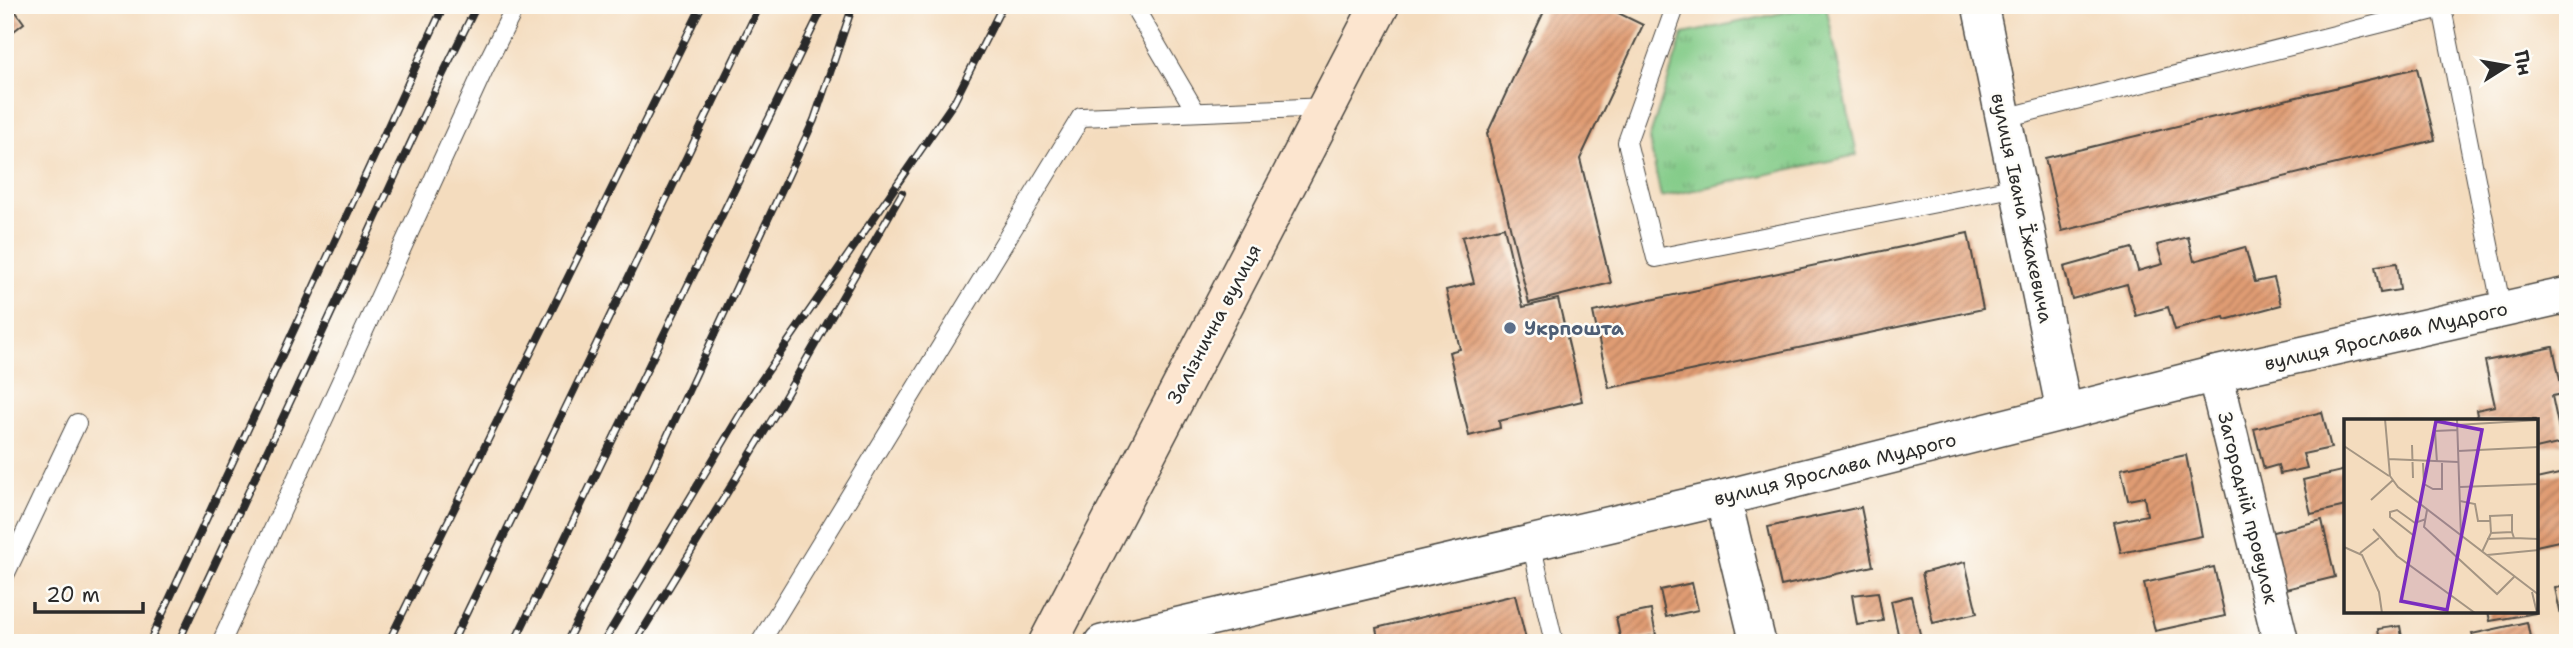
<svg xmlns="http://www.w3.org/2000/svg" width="2573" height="648" font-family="'Shantell Sans',sans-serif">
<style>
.park{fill:url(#park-tufts);stroke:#567a58;stroke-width:2}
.building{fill:url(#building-hatch)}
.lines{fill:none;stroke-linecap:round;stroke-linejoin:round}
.service-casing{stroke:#494641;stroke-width:20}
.minor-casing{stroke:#494641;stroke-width:38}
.secondary-casing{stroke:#494641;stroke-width:41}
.service{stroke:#fff;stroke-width:18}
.minor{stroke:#fff;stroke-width:35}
.secondary{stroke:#fce5cf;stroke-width:38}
.rail-casing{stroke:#2b2b2b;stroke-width:8}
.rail{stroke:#fdfcf7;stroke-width:5;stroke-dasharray:16;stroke-linecap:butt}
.service-dot{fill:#5c6f8a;stroke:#fdfcf7;stroke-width:2.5}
.labels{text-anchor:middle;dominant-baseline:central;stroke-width:5;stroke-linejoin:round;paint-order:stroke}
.street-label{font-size:19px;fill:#2b2b2b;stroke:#fdfcf7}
.service-label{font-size:19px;font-weight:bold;fill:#4e5e75;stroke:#fdfcf7;text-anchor:start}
.inset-road{fill:none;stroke:#a49583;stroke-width:2}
.view{fill:#7b2cbf;fill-opacity:0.15;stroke:#7b2cbf;stroke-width:3.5}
.inset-edge{fill:none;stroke:#2b2b2b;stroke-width:3.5}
</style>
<defs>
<pattern id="park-tufts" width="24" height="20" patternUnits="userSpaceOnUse" patternTransform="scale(1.75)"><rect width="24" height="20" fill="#81ca86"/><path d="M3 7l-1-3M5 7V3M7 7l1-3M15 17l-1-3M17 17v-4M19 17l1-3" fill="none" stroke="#6aa46e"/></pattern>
<pattern id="building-hatch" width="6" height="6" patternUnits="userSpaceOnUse" patternTransform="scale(1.75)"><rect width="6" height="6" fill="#e09c73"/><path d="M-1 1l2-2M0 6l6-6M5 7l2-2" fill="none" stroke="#b67f5f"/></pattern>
</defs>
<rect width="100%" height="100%" fill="#fdfcf7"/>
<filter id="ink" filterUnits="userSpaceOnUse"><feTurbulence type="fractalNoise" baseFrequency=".0143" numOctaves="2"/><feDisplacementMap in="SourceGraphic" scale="14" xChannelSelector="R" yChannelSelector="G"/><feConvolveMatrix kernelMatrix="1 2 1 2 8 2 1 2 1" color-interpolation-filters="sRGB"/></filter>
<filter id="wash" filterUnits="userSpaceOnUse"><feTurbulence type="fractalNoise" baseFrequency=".00686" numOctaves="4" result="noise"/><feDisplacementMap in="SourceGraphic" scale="28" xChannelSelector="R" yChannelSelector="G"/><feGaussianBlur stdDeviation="1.57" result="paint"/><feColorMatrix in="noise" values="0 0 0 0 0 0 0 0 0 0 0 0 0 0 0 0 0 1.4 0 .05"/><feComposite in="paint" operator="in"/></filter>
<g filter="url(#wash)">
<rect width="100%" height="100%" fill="#f4dcbe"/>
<polygon class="park" points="1819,5 1826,5 1857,155 1661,197 1649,139 1683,34"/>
<g id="blocks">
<g class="building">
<polygon points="5,5 11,5 24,23 5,38"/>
<polygon points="1547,5 1602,5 1643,25 1580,159 1611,283 1529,303 1487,134"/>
<polygon points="2417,68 2435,140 2062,231 2045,158"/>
<polygon points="1504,227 1523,307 1558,299 1582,401 1499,421 1500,428 1469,436 1449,352 1460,349 1446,290 1474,283 1462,237"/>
<polygon points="1968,233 1983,309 1609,388 1593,312"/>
<polygon points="2188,237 2194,261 2245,247 2255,282 2274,278 2281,305 2225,320 2224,317 2175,330 2168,307 2136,316 2127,284 2072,299 2064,267 2132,248 2138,271 2163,264 2157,245"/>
<polygon points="2397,263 2400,290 2380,293 2375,266"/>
<polygon points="2553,347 2563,394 2552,396 2562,443 2536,449 2536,420 2478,420 2476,410 2495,406 2485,361"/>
<polygon points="2322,412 2331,448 2303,454 2307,468 2280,474 2278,465 2264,469 2254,429"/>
<polygon points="2186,455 2202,536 2121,553 2114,522 2147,515 2144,497 2128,500 2121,469"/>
<polygon points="2346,470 2346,506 2311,514 2303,480"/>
<polygon points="2568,472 2568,539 2536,546 2536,479"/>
<polygon points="1861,507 1873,566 1781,586 1768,527"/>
<polygon points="2322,520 2335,577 2282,590 2269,533"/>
<polygon points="1965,562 1977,613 1933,623 1922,573"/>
<polygon points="2214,567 2225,616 2155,631 2144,583"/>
<polygon points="1692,583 1698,610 1666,617 1660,590"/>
<polygon points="2568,586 2568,643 2554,643 2566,639 2555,588"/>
<polygon points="1878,592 1883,621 1857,625 1852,595"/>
<polygon points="1515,595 1527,643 1379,643 1376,628"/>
<polygon points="1911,596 1921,638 1900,643 1891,601"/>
<polygon points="1651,610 1656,635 1621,642 1616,617"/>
<polygon points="2488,611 2536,611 2536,613 2490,621"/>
<polygon points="2527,622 2531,642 2475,643 2472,634"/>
<polygon points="2400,626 2403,643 2380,643 2378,629"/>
<polygon points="2351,635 2352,643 2322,643 2322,642"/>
</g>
</g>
</g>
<g filter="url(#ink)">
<use href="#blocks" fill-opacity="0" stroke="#494641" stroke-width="2"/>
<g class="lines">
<defs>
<g id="service">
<polyline points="1133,5 1196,112"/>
<polyline points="1676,5 1627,142 1656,258 2018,187"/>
<polyline points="2004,118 2442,8 2502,310"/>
<polyline points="1531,543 1554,643"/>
<polyline points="5,575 77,423"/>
<polyline points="221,643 484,69 516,5"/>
<polyline points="760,643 1081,117 1327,107"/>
</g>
<g id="minor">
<polyline points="1980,5 2064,410"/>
<polyline points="2215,374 2281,643"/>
<polyline points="1723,498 1758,643"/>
<polyline points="1102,643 1723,498 2215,374 2568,295"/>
</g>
<polyline id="secondary" points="1048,643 1380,5"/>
</defs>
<use href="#service" class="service-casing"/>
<use href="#minor" class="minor-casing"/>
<use href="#secondary" class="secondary-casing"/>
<use href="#service" class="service"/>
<use href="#minor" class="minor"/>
<use href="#secondary" class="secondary"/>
<defs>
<g id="rail">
<polyline points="149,643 444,5"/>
<polyline points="178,643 436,88 477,5"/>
<polyline points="388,643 702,5"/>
<polyline points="452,643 760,5"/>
<polyline points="514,643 824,5"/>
<polyline points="566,643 624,529 814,120 853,5"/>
<polyline points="603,643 756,388 954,102 1003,5"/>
<polyline points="635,643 774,416 902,193"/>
</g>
</defs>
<use href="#rail" class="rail-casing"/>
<use href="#rail" class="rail"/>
</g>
</g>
<circle class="service-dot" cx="1510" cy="328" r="7"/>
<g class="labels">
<g class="street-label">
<text transform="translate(2022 208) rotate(78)">вулиця Івана Їжакевича</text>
<text transform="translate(1214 324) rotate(-62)">Залізнична вулиця</text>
<text transform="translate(2386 336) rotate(-13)">вулиця Ярослава Мудрого</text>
<text transform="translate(1835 469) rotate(-14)">вулиця Ярослава Мудрого</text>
<text transform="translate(2248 508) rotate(76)">Загородній провулок</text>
</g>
<g class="service-label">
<text x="1524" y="328">Укрпошта</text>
</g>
</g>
<g transform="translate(2344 419)">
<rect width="194" height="194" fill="#f4dcbe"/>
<path class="inset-road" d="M41,0L46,57L54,68L195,176M113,0L117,118M113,6L195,1M68,26L69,59M0,27L45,57M114,32L195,28M44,40L114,43M79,44L80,65L89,70H98V44M93,44L91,12L113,11M116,68L195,65M27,81L49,61M116,82L131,85L134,102H146M83,91L80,108L153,175L170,158M29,110L53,137L131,194M69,116L46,98V93L53,91L71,104L82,100M170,119L195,120M143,120L170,119L168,113M0,128L18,136L35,173L38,194M138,133L147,114L168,113V96L146,97L147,114M16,134L35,119M143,136L195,131M188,173L193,194"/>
<path class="view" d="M92,2L138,11L103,191L57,182Z"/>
<rect width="194" height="194" class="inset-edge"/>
</g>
<rect width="2573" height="648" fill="none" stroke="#fdfcf7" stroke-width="28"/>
<g transform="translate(2507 66) rotate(79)" stroke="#fdfcf7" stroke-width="5" paint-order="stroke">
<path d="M0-5L12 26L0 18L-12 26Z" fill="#2b2b2b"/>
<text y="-10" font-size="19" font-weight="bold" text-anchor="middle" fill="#2b2b2b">Пн</text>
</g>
<path d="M35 602v10h108v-10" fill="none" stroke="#2b2b2b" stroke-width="3.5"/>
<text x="46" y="602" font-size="21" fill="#2b2b2b" stroke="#fdfcf7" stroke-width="5" paint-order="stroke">20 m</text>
</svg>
